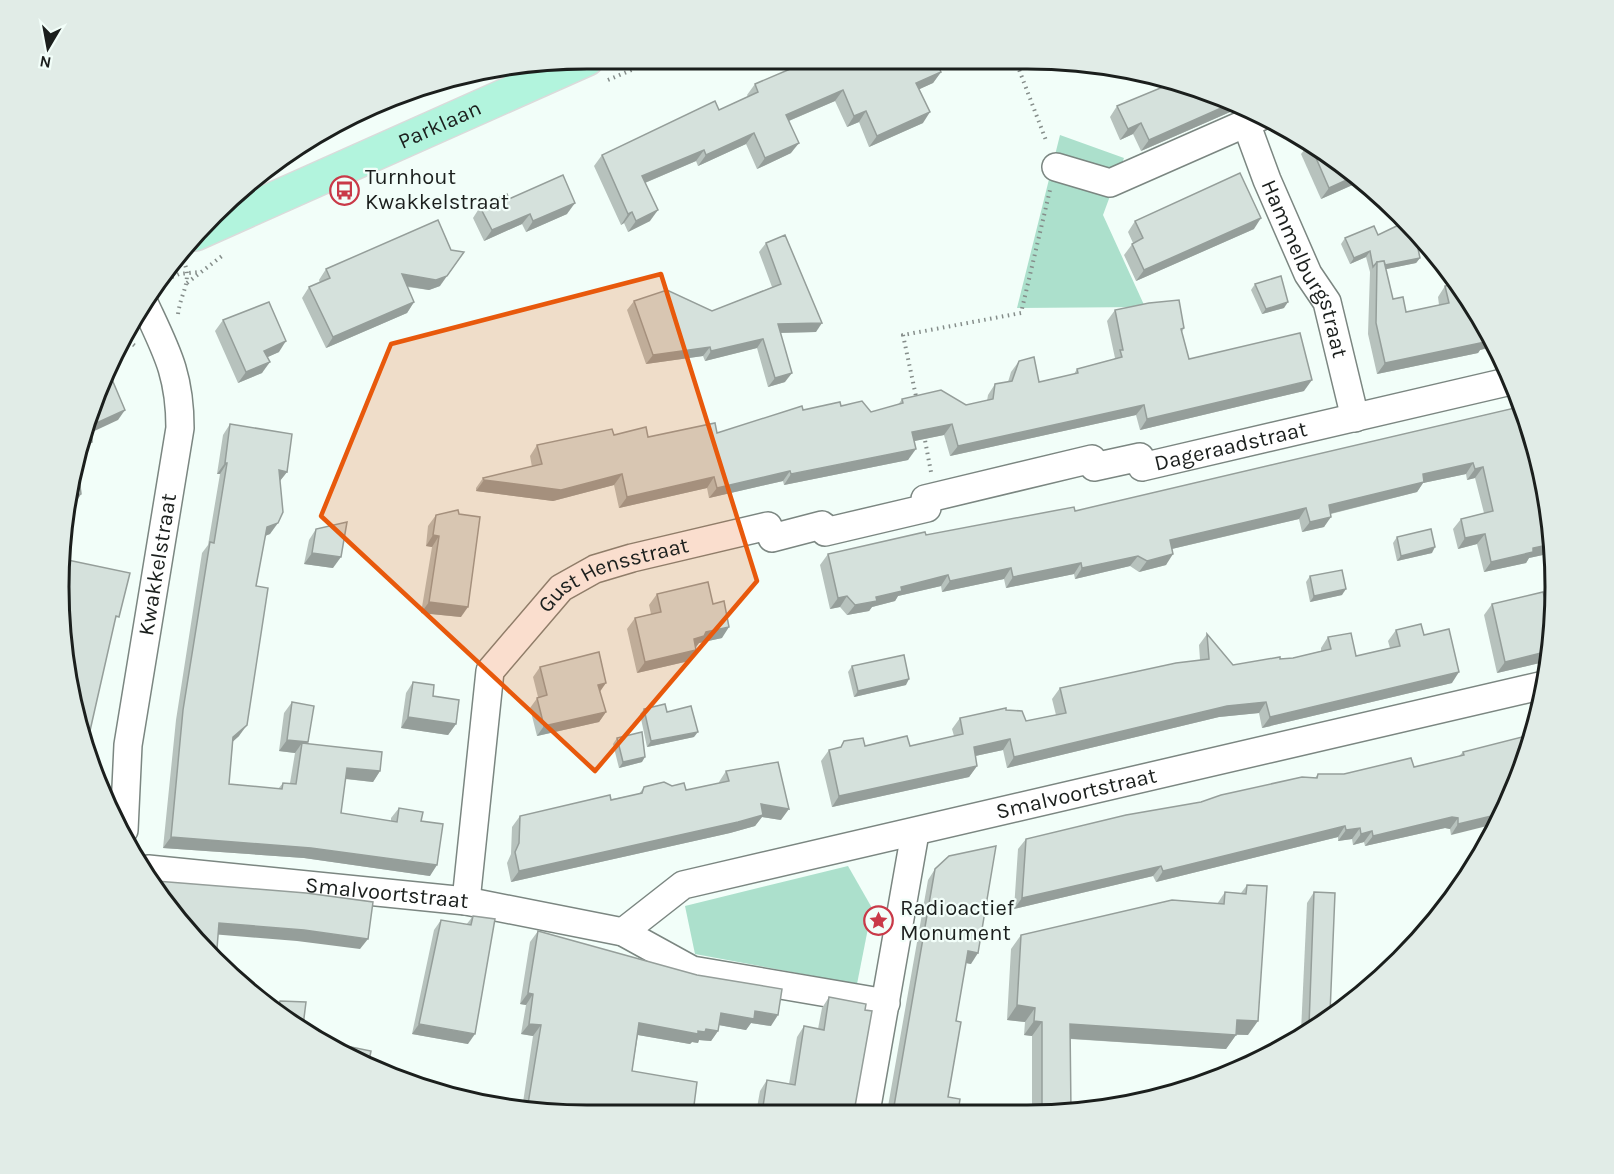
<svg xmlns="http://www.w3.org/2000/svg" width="1614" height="1174" font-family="Karla,sans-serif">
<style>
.green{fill:#ace0cc}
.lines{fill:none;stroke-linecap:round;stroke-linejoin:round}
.minor-casing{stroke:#7b8681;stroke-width:30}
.major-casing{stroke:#dbdbdb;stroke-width:36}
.path{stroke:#858d8a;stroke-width:4;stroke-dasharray:1.5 4.5;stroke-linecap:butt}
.minor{stroke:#fff;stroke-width:27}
.major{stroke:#b2f4dd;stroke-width:33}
.wall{fill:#b7c2bd}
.shaded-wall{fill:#959e9a}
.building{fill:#d5e1dc;stroke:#959e9a;stroke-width:1.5}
.marked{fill:#e8590c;fill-opacity:0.2;stroke:#e8590c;stroke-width:4.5;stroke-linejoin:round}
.labels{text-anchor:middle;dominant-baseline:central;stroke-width:4.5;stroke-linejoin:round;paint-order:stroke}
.street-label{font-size:22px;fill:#1b1f1d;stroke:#f2fef9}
.poi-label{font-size:22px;fill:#1b1f1d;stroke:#f2fef9;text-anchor:start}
.rim{fill:none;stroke:#1b1f1d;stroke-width:3}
</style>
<rect width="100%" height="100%" fill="#f2fef9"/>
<g class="green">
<polygon points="1060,135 1124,158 1103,215 1145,307 1017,308"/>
<polygon points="848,866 872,908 857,984 695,954 685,906"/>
</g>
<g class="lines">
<defs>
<g id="minor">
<path id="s1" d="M1246,123L1267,180L1308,274L1327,302L1355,418"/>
<polyline points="1056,167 1110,183 1260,117"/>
<path id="s2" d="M124,830L128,745L180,428C180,375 167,352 145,305"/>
<path id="s3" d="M148,869L466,901L623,932L692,970L886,1003"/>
<path id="s4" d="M466,901L490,671L561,588L595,569L632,558L768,526L772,538L822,525L825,532L927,508L925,499L1092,459L1094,467L1140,457L1142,467L1511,381"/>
<path id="s5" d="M623,932L683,885L1544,685"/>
<polyline points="866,1112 915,833"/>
</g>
<g id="major">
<path id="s6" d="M195,234L587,59"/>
</g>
</defs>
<use href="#minor" class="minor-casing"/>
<use href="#major" class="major-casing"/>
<g class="path">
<polyline points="1015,59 1047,143"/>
<polyline points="608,80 657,59"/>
<polyline points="161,282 179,274 199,272"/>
<polyline points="187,283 222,256"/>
<path d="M178,314C181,291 193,282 183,259"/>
<polyline points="124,337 135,346"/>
<polyline points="917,401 903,335 1021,313 1050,190"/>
<polyline points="924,435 931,472"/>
</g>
<use href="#minor" class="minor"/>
<use href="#major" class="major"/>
</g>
<g class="wall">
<polygon points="804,66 941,72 933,83 919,89 923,123 869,147 859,122 847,127 835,101 789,121 791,153 757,169 746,144 698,166 696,161 645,183 650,221 628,232 624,223 621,225 594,166 602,155 719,110 748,97 747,95 755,84"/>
<polygon points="1170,84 1237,109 1141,151 1133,134 1120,140 1110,117 1117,106"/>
<polygon points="1309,144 1357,183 1321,199 1301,154"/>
<polygon points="509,199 567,214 526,232 522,224 484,241 473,218 480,207"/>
<polygon points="1135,221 1254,229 1136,281 1124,255 1133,243 1128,232"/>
<polygon points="1345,238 1420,258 1416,263 1386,269 1393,299 1406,312 1439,305 1438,297 1445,286 1485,323 1495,346 1480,350 1478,353 1377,374 1368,334 1370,272 1366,257 1350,264 1341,244"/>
<polygon points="766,243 816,332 781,333 785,382 768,387 757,348 705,361 703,356 646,364 627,310 634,301 712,311 772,287 759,252"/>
<polygon points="326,269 440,286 429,290 407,287 414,302 407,313 326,348 302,298 309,287 320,283 319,280"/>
<polygon points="1255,284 1284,308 1262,314 1251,290"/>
<polygon points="1115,310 1184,328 1182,332 1189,359 1304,391 1140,430 1136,415 950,456 944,435 914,441 908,460 784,485 783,481 709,498 707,488 619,508 614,485 553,501 476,491 476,488 483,478 532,467 530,456 537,445 614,435 648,437 717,433 803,410 841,406 871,412 898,405 902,399 966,405 987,401 988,395 995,384 1008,382 1011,372 1019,361 1039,382 1074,374 1077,369 1114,359 1115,358 1107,321"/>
<polygon points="223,320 279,352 267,357 262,373 238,383 215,331"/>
<polygon points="1523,406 1551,518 1552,553 1529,558 1526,563 1484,572 1477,544 1458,549 1453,529 1461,519 1484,513 1475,478 1467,480 1466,474 1423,483 1417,492 1331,514 1324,527 1302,532 1299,519 1172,549 1166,565 1139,572 1130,566 1075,579 1074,574 1006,588 1004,579 942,592 941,586 898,596 895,601 872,607 869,611 847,615 840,607 830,609 820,565 828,554 926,535 1075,511"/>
<polygon points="230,424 287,472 280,481 270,534 265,536 256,586 239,736 233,741 229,784 278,789 283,783 290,783 295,753 279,751 284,713 292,702 308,742 307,743 380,771 373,782 345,779 341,813 391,821 391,818 399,808 421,821 430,876 304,858 163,848 176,720 202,553 208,545 220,474 217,474 223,435"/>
<polygon points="78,469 81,494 74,505 69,506 68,503"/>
<polygon points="436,515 461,617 421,613 432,547 426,546 428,526"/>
<polygon points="316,529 333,568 304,564 309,540"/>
<polygon points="1397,537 1432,553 1397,561 1393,543"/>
<polygon points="1310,576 1342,595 1310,602 1306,582"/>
<polygon points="657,594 722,638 699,643 696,647 689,661 637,673 627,629 635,618 651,614 649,605"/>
<polygon points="1545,599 1554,622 1548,661 1497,673 1484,615 1492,604"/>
<polygon points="1396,630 1424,635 1452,683 1262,728 1259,713 1219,717 1007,768 1003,750 975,756 977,766 969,777 832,807 821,761 829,750 865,746 910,746 954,736 952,729 960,718 1006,710 1026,721 1056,715 1052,699 1060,688 1200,660 1199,645 1207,634 1233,665 1293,658 1321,651 1321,648 1328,637 1356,656 1390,648 1388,641"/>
<polygon points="852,666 906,685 854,697 848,672"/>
<polygon points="540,667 600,692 606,712 599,722 537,736 530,708 538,697 533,677"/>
<polygon points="413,682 433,696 456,724 448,735 401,728 406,693"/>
<polygon points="644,709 667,712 694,737 647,747 640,714"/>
<polygon points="1534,734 1451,835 1450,829 1445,828 1365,846 1364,842 1353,845 1352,839 1338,841 1338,837 1156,882 1153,876 1014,909 1018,849 1026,839 1315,778 1318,774 1344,774 1414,767 1459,756 1463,752"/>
<polygon points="617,738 642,762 619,768 613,744"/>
<polygon points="726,771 781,820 762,817 755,826 730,833 511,882 507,863 511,854 512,827 520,816 639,794 644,787 672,786 686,790 719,783 719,782"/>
<polygon points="935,869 971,964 966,963 956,1021 948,1097 958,1112 887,1112 928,880"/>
<polygon points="1247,885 1248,1035 1236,1035 1226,1049 1070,1039 1071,1111 1032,1111 1032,1036 1024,1035 1025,1022 1007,1020 1011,949 1021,935 1217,904 1225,892 1241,893"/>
<polygon points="1314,892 1330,1013 1301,1031 1307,903"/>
<polygon points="473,916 468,1044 412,1034 434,930 441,920 466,925"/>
<polygon points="538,931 771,1026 751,1023 746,1030 719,1025 718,1031 711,1041 699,1040 698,1043 692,1042 690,1044 638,1035 632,1071 553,1114 522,1109 533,1036 521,1034 526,1005 520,1004 530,942"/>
<polygon points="829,997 854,1112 756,1113 760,1091 767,1080 789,1084 797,1037 804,1026 818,1029 822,1008"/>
<polygon points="280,1001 301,1028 275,1012 276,1006"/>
<polygon points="351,1047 368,1066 404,1077 353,1061 345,1056"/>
</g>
<g class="shaded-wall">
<polygon points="941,72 933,83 909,94 916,83"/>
<polygon points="843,90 835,101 779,125 786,115"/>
<polygon points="1228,105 1237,109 1141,151 1149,140"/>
<polygon points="866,111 859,122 847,127 854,116"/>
<polygon points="930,112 923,123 869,147 877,136"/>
<polygon points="1141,123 1133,134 1120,140 1128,129"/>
<polygon points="754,133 746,144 698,166 706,155"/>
<polygon points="799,143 791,153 757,169 765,158"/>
<polygon points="704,150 696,161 635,187 642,176"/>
<polygon points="1351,178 1357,183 1321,199 1329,188"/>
<polygon points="575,203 567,214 526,232 533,221"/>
<polygon points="658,210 650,221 628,232 636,221"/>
<polygon points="632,212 624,223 621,225 628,214"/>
<polygon points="530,214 522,224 484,241 492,230"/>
<polygon points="1261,218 1254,229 1136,281 1144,270"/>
<polygon points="1370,251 1366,257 1350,264 1354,258"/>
<polygon points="464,252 440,286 429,290 394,284 402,274"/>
<polygon points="1420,258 1416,263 1377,271 1377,266"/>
<polygon points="414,302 407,313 326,348 333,337"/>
<polygon points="1288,302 1284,308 1262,314 1266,309"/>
<polygon points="822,323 816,332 772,333 778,324"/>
<polygon points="1492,338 1495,346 1480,350 1478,353 1377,374 1385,363"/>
<polygon points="763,339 757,348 705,361 711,351"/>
<polygon points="286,341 279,352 257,362 264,351"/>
<polygon points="710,347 703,356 646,364 653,355"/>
<polygon points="270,362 262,373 238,383 246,372"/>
<polygon points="792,373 785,382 768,387 775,378"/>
<polygon points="1312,380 1304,391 1140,430 1147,419"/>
<polygon points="1144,405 1136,415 950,456 958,446"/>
<polygon points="125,410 118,420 88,434 92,425"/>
<polygon points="952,424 944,435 905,443 912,432"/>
<polygon points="92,442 84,453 82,454 85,445"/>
<polygon points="916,449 908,460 784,485 791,474"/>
<polygon points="225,463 227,463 220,474 217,474"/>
<polygon points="1473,463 1466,474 1423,483 1417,492 1321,516 1329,505 1423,474"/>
<polygon points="1483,467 1475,478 1467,480 1475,469"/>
<polygon points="279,470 287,472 279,482"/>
<polygon points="790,471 783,481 709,498 717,488"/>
<polygon points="622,474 614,485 553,501 476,491 484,480"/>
<polygon points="714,477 707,488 619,508 627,497"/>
<polygon points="81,494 74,505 69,506 76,495"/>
<polygon points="1306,508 1299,519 1163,551 1170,540"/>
<polygon points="1331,517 1324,527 1302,532 1310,522"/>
<polygon points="278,523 270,534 259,538 267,527"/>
<polygon points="1485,534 1477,544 1458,549 1465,538"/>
<polygon points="433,535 439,536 432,547 426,546"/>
<polygon points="1552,544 1552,553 1529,558 1526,563 1484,572 1491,562 1533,548"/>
<polygon points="1435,547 1432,553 1397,561 1401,556"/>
<polygon points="312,553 341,557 333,568 304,564"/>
<polygon points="1173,554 1166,565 1139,572 1147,561"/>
<polygon points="1138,556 1130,566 1075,579 1082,568"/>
<polygon points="1081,563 1074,574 1006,588 1013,577"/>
<polygon points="1011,568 1004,579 942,592 950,581"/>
<polygon points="948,575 941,586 898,596 895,601 872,607 869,611 847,615 855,605 901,587"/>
<polygon points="1346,589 1342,595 1310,602 1314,596"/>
<polygon points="847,596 840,607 830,609 838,598"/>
<polygon points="429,602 468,607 461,617 421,613"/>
<polygon points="729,627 722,638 699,643 696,647 686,650 694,639 706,632"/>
<polygon points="696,650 689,661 637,673 645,662"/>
<polygon points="1549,651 1548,661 1497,673 1505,662"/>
<polygon points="1459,672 1452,683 1262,728 1270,717"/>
<polygon points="909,679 906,685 854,697 858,691"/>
<polygon points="606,683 599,693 598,685"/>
<polygon points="1266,702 1259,713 1219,717 1007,768 1014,757 1227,706"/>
<polygon points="606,712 599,722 537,736 544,726"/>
<polygon points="408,717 456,724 448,735 401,728"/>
<polygon points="247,725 239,736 226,748 233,737"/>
<polygon points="698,732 694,737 647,747 651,741"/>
<polygon points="1010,739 1003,750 966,758 974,747"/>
<polygon points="287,740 308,742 301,753 302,743 295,753 279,751"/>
<polygon points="645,757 642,762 619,768 623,762"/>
<polygon points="977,766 969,777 832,807 839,796"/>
<polygon points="347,768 380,771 373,782 339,778"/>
<polygon points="761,804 789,809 781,820 762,817 755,826 730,833 511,882 519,871"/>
<polygon points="1504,813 1499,823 1451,835 1458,824"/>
<polygon points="1452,817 1458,818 1450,829 1445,828 1365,846 1373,836"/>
<polygon points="1345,826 1338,837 1156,882 1163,871"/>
<polygon points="1360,828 1352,839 1338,841 1346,830"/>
<polygon points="1372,831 1364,842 1353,845 1361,834"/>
<polygon points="171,837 311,848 437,865 430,876 304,858 163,848"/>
<polygon points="1161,866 1153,876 1014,909 1022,898"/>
<polygon points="219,923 304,930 368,939 360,949 297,941 211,934"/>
<polygon points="968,951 978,953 971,964 961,962"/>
<polygon points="528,993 533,994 526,1005 520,1004"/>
<polygon points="1017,1005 1035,1008 1025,1022 1007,1020"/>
<polygon points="755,1011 778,1015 771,1026 751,1023 746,1030 713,1024 721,1013"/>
<polygon points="1237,1020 1258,1021 1248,1035 1227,1034"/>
<polygon points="1034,1021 1042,1022 1032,1036 1024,1035"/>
<polygon points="639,1023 698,1031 706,1029 718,1031 711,1041 699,1040 698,1043 692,1042 690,1044 632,1034"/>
<polygon points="419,1024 475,1034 468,1044 412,1034"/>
<polygon points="529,1024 541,1025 533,1036 521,1034"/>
<polygon points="1070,1024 1236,1035 1226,1049 1060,1038"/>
<polygon points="626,1108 660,1114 622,1114"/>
</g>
<g class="building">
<polygon points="820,58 935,58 941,72 916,83 930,112 877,136 866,111 854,116 843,90 786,115 799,143 765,158 754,133 706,155 704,150 642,176 658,210 636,221 632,212 628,214 602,155 715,101 719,110 758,92 755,84 802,64 804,66"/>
<polygon points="1170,84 1228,105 1149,140 1141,123 1128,129 1117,106"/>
<polygon points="1310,144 1351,178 1329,188"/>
<polygon points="1240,173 1261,218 1144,270 1132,244 1143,238 1135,221"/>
<polygon points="563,175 575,203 533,221 530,214 492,230 480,207 507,194 509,199"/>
<polygon points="438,220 451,250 464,252 447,276 436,280 402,274 414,302 333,337 309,287 330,278 326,269"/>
<polygon points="1405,222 1414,230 1420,258 1385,265 1384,261 1377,262 1373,267 1370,251 1354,258 1345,238 1374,226 1378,235"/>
<polygon points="785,235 822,323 778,324 792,373 775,378 763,339 711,351 710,347 653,355 634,301 667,290 712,311 781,284 766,243"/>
<polygon points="1384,261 1393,299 1403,297 1406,312 1449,303 1445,286 1457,284 1485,323 1492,338 1485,340 1485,342 1385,363 1376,323 1377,262"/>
<polygon points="1281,276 1288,302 1266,309 1255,284"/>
<polygon points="1179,300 1184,328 1181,329 1189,359 1300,333 1312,380 1147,419 1144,405 958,446 952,424 912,432 916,449 791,474 790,471 717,488 714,477 627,497 622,474 561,490 484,480 483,478 542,464 537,445 612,429 614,435 646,427 648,437 715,423 717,433 802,406 803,410 840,402 841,406 862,401 871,412 903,403 902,399 941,390 966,405 993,399 995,384 1012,381 1019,361 1034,357 1039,382 1078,373 1077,369 1122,357 1120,350 1123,350 1115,310 1149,303"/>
<polygon points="269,302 286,341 264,351 270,362 246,372 223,320"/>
<polygon points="111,377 125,410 92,425 92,442 85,445 105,380"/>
<polygon points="1523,406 1528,417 1551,518 1552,544 1533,548 1533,552 1491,562 1485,534 1465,538 1461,519 1493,511 1483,467 1475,469 1473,463 1423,474 1424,482 1329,505 1331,517 1310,522 1306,508 1170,540 1173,554 1147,561 1138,556 1082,568 1081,563 1013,577 1011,568 950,581 948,575 901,587 902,591 876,597 877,601 855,605 847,596 838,598 828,554 925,532 926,535 1074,507 1075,511"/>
<polygon points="230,424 292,434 287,472 279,470 283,512 278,523 267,527 256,586 268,588 247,725 233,737 229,784 282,789 283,783 296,784 302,743 382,752 380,771 347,768 341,813 397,822 399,808 423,812 421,821 443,824 437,865 311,848 171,837 183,710 210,542 214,543 227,463 225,463"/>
<polygon points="78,469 81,494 76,495 72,487"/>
<polygon points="458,510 459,514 480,517 468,607 429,602 439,536 433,535 436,515"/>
<polygon points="347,522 341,557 312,553 316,529"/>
<polygon points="1431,529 1435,547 1401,556 1397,537"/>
<polygon points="63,559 130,573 119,617 116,616 87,744 63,656"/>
<polygon points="1342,570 1346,589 1314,596 1310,576"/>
<polygon points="708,582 713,604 724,601 729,627 706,632 704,636 694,639 696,650 645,662 635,618 661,612 657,594"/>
<polygon points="1543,592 1545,599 1554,597 1554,622 1549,651 1505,662 1492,604"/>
<polygon points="1421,624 1424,635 1449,629 1459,672 1270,717 1266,702 1227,706 1014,757 1010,739 974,747 977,766 839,796 829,750 841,747 844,741 863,738 865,746 907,736 910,746 963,734 960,718 1006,708 1006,710 1022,711 1026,721 1066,713 1060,688 1176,663 1209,659 1207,634 1233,665 1280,657 1280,659 1293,658 1331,649 1328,637 1351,633 1356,656 1400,646 1396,630"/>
<polygon points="599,652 606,683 598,685 606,712 544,726 537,698 547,695 540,667"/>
<polygon points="904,655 909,679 858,691 852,666"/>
<polygon points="413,682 434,685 433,696 459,700 456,724 408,717"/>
<polygon points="292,702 314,706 308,742 287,740"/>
<polygon points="665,704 667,712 691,706 698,732 651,741 644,709"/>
<polygon points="642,732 645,757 623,762 617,738"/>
<polygon points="1534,734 1504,813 1458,824 1458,818 1452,817 1373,836 1372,831 1361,834 1360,828 1346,830 1345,826 1163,871 1161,866 1022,898 1026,839 1126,815 1201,802 1221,795 1302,777 1317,778 1318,774 1344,774 1411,758 1414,767 1464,755 1463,752"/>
<polygon points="778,762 789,809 761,804 763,815 738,822 519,871 515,852 519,843 520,816 610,795 611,800 642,793 644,787 664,782 672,786 684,783 686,790 729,781 726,771"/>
<polygon points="996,846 978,953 968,951 956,1021 961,1022 948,1097 960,1099 958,1112 893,1112 935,869 949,856"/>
<polygon points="156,881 306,893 373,902 368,939 304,930 219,923 216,961 189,935"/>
<polygon points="1247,885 1267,886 1258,1021 1237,1020 1236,1035 1070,1024 1071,1111 1042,1111 1042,1022 1034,1021 1035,1008 1017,1005 1021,935 1172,900 1224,904 1225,892 1246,894"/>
<polygon points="1314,892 1335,893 1330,1013 1309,1026 1309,1025"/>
<polygon points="473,916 495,919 475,1034 419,1024 441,920 471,925"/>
<polygon points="538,931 697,975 782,989 778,1015 755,1011 754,1019 721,1013 718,1031 706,1029 705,1032 698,1031 698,1034 639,1023 632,1071 697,1082 693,1113 660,1114 626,1108 625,1114 553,1114 527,1110 541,1025 529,1024 533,994 528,993"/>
<polygon points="829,997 866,1004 865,1010 872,1011 854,1112 762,1113 767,1080 795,1085 804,1026 824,1030"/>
<polygon points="280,1001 306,1002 303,1026 295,1024 278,1014"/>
<polygon points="351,1047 371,1051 368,1066 405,1072 404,1077 409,1082 353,1061 349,1058"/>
</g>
<path class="marked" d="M661,274L757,581L595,771L321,516L391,344Z"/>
<defs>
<symbol id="bus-ring" viewBox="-11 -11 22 22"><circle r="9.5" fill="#f2fef9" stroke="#c93948" stroke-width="1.5"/><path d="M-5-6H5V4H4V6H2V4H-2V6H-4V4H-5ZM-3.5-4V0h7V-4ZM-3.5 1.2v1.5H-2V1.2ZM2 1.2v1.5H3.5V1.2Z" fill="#c93948"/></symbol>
<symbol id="sight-ring" viewBox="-11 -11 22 22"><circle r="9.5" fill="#f2fef9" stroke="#c93948" stroke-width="1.5"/><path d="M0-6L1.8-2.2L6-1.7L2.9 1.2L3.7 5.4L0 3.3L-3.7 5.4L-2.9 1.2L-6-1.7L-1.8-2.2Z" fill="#c93948"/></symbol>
</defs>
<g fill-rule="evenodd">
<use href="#bus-ring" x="328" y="174" width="33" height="33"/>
<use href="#sight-ring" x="862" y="904" width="33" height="33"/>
</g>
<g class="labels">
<g class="street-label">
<text stroke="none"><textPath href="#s6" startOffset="268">Parklaan</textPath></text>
<text stroke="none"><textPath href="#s1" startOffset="158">Hammelburgstraat</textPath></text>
<text stroke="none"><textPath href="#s4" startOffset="1072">Dageraadstraat</textPath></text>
<text stroke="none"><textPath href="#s2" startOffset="268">Kwakkelstraat</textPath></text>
<text stroke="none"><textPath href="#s4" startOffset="394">Gust Hensstraat</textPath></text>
<text stroke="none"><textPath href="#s5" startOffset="480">Smalvoortstraat</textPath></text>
<text stroke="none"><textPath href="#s3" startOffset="240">Smalvoortstraat</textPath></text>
</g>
<g class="poi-label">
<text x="365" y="177">Turnhout<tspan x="365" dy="25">Kwakkelstraat</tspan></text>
<text x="900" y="908">Radioactief<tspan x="900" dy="25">Monument</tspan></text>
</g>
</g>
<path d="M0 0H1614V1174H0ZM587 69H1027A518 518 0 0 1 1545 587V587A518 518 0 0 1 1027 1105H587A518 518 0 0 1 69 587V587A518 518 0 0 1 587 69Z" fill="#e1ece7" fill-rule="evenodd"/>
<path class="rim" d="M587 69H1027A518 518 0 0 1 1545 587V587A518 518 0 0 1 1027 1105H587A518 518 0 0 1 69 587V587A518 518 0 0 1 587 69Z"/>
<g transform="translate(48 48) rotate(190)" stroke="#f2fef9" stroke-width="4.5" paint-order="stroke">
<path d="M0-4.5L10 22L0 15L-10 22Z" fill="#1b1f1d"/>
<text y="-9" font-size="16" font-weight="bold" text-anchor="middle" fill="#1b1f1d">N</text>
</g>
</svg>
